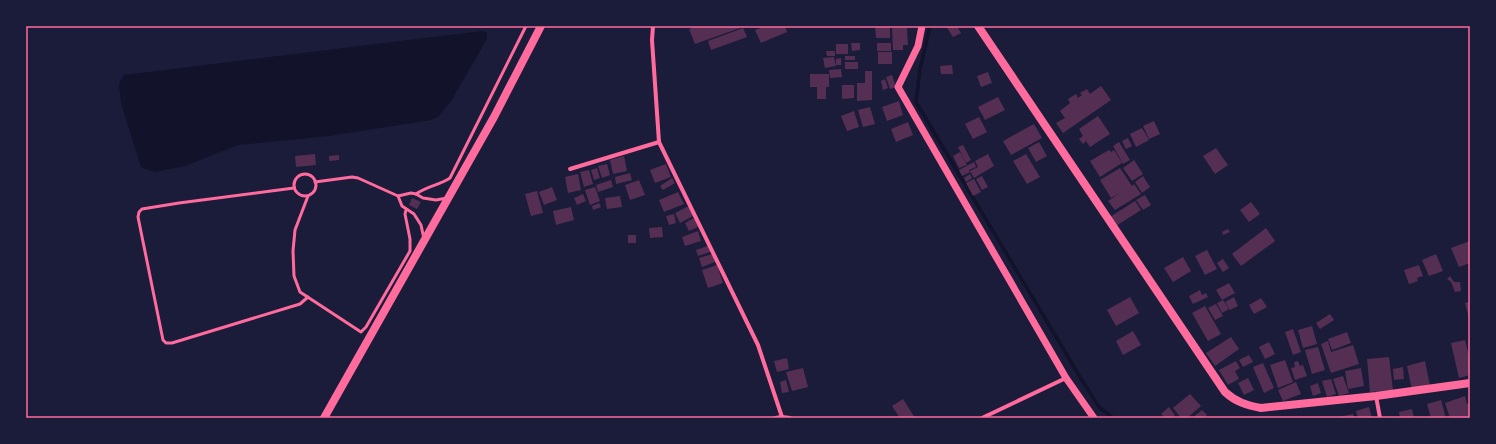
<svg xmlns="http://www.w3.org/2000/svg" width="1496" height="444" font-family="'IBM Plex Serif',serif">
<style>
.water{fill:#12122b}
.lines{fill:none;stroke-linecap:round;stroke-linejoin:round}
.stream{stroke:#12122b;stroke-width:3.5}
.building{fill:#542f53}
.service{stroke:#ff6b9d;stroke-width:3}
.minor{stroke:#ff6b9d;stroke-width:4}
.tertiary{stroke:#ff6b9d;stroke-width:7}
.secondary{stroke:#ff6b9d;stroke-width:8}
.neatline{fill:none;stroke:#ff6b9d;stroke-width:1.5}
</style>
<rect width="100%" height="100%" fill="#1b1b3a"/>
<polygon class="water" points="482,31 487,33 487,39 451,101 438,117 431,120 329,136 238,145 185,166 155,172 141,167 121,103 119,84 124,75"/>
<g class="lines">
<polyline class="stream" points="930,26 920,69 916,102 1080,377 1099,407 1113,418"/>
</g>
<g class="building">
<polygon points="697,26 740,26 740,28 695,44 689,29"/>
<polygon points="765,26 785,26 787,32 761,43 755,30"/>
<polygon points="875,26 890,26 890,38 876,38"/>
<polygon points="946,26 960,26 958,28 961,33 953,37"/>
<polygon points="743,28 747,37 711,50 708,41"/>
<polygon points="892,28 907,28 908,45 903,45 903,50 893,50"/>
<polygon points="851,43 860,43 860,50 852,51"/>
<rect x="877" y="43" width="14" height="8"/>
<rect x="836" y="44" width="12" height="10"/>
<polygon points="826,51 835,51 835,56 827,56"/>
<rect x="878" y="52" width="14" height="12"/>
<rect x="845" y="56" width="10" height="4"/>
<polygon points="834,57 836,66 825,68 823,58"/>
<polygon points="841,58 841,65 836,65 836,59"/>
<rect x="845" y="62" width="13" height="7"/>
<polygon points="952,65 953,74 941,74 940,66"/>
<polygon points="841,69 842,77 830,78 829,70"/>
<polygon points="865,71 872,71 872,100 857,101 857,83 865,83"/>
<polygon points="988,72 992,83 981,87 977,76"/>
<polygon points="810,74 829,74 829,87 826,87 826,99 817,99 817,87 810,87"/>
<polygon points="892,75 896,87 890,89 886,77"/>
<polygon points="885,79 888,88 883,90 881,81"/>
<polygon points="842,85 854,85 854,98 842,99"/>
<polygon points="1101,86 1111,100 1063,133 1056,123 1065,118 1060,111 1070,103 1068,99 1076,94 1078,98 1082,95 1080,93 1087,89 1090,94"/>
<polygon points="998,97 1005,110 985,120 978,107"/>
<polygon points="899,101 903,115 887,121 882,107"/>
<polygon points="870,107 875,124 863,127 858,110"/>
<polygon points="854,111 859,127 847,131 841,116"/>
<polygon points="1098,116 1110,134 1090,147 1086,141 1083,144 1079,139 1083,136 1079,129"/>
<polygon points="979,117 987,132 973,139 965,124"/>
<polygon points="1154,121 1160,134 1149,139 1143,126"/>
<polygon points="908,122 913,135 896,142 891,129"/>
<polygon points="1034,124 1042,138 1011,155 1003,141"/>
<polygon points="1142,128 1149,140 1136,147 1130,134"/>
<polygon points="1128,138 1132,146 1126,149 1122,141"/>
<polygon points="1039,142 1047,156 1036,162 1028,148"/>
<polygon points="1119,142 1130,160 1123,164 1113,146"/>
<polygon points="963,145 971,160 966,163 958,147"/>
<polygon points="1216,148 1228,165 1215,174 1203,156"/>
<polygon points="1109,150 1111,152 1114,150 1122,163 1100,177 1090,161"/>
<polygon points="960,152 967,165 959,168 953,156"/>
<polygon points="315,154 316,165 296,167 295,156"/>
<polygon points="988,154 994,166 974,178 970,171 978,167 975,161"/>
<polygon points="1026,154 1040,177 1027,184 1013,161"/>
<polygon points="339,155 339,160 329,161 329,156"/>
<polygon points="624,156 627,171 613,174 610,160"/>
<polygon points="1134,160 1143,174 1132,181 1123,168"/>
<polygon points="974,162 976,167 969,170 970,172 962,176 959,170"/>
<polygon points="607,164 610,175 602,178 598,166"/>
<polygon points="666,164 671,177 655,183 650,170"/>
<polygon points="597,168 600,178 594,180 591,170"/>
<polygon points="1120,168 1132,186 1134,184 1141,194 1115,210 1108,201 1120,193 1111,198 1100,180"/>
<polygon points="589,170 593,184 584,187 580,172"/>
<polygon points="630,173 632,180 616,184 615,177"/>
<polygon points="578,174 581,190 568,193 565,177"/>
<polygon points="970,174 972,178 966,182 964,178"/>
<polygon points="982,176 988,187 982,190 976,179"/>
<polygon points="1143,176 1150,187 1142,193 1135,182"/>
<polygon points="672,178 675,183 663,190 660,186"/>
<polygon points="974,179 981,192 973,196 966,183"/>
<polygon points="611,180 613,187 598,192 596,185"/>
<polygon points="639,180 645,195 630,200 625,185"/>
<polygon points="552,187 557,200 544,205 539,192"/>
<polygon points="595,187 600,201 590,205 585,190"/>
<polygon points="537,191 543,213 531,216 525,194"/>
<polygon points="678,192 684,204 664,212 659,200"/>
<polygon points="583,194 586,201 577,205 574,198"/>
<polygon points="1145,195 1151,205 1143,210 1136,200"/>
<polygon points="620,196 622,207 607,209 605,198"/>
<polygon points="412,198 421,202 417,209 409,205"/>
<polygon points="1135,201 1141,210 1116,226 1110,217"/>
<polygon points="1251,202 1260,214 1249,222 1240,210"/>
<polygon points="599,203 601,207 593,210 592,206"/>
<polygon points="689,206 693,216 680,223 675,213"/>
<polygon points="571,207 574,220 556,225 553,211"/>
<polygon points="674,214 676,223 669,225 666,216"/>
<polygon points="694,218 698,227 689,231 685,223"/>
<polygon points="662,227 663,237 650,238 649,228"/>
<polygon points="1266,228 1275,241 1241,266 1232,254"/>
<polygon points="1228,229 1230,232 1223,235 1222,232"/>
<polygon points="698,231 701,241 685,246 682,237"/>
<rect x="628" y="235" width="8" height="8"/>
<polygon points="1470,241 1470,263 1459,267 1451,248"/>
<polygon points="708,246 710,252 698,256 696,250"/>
<polygon points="1207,250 1217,269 1205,275 1195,256"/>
<polygon points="712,254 715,262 702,267 699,258"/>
<polygon points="1436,254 1443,271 1429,276 1422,260"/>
<polygon points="1183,257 1191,271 1173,282 1164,268"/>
<polygon points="1223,259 1229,268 1223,272 1217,263"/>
<polygon points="717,265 723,283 708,288 702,270"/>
<polygon points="1419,265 1423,276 1417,278 1418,281 1409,284 1404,270"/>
<polygon points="1450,276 1454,282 1460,282 1461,291 1455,292 1451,282 1447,279"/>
<polygon points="1229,283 1235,293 1222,300 1216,290"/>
<polygon points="1200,290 1202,295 1206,293 1208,297 1193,304 1189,296"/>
<polygon points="1130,297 1139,313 1116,326 1107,310"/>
<polygon points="1234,297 1238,306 1230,310 1225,302"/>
<polygon points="1261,298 1267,307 1254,314 1249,305"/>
<polygon points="1223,300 1229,309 1222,313 1217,303"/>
<polygon points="1470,302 1470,321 1465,303"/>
<polygon points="1216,304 1223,316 1215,320 1208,308"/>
<polygon points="1205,306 1221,334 1208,341 1192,313"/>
<polygon points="1330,314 1334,320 1320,329 1316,323"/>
<polygon points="1312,326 1317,344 1303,348 1298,330"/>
<polygon points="1293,329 1301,352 1293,355 1285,332"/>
<polygon points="1133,331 1141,345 1123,355 1116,341"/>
<polygon points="1347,332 1351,343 1332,350 1328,339"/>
<polygon points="1231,337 1239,349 1215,366 1206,353"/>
<polygon points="1465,340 1470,360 1470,375 1459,378 1451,343"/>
<polygon points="1328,341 1331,352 1353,345 1359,364 1331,373 1321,344"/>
<polygon points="1269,342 1275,354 1265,359 1259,347"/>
<polygon points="1318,347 1325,370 1312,374 1305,350"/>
<polygon points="1249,355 1253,362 1243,367 1239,360"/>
<polygon points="1389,357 1393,390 1370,392 1367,359"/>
<polygon points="787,358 789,369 777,372 774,361"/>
<polygon points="1285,360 1293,382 1278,388 1270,365"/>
<polygon points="1236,361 1240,368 1235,371 1239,379 1228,385 1219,370"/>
<polygon points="1298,361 1300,366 1303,365 1307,376 1295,380 1291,368 1295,367 1294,362"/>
<polygon points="1425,361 1430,386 1412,390 1407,366"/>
<polygon points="1263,363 1274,388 1264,393 1253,367"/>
<polygon points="1403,367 1404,379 1394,380 1393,369"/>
<polygon points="803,368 808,387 792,391 786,372"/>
<polygon points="1361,368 1364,386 1348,389 1345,371"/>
<polygon points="1343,376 1349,393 1339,396 1333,379"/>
<polygon points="1248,378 1254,390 1244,395 1238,383"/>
<polygon points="1331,379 1336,394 1327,397 1322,381"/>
<polygon points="786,380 789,392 782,393 780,382"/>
<polygon points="1296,382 1301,394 1283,401 1278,390"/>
<polygon points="1318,383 1321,393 1313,396 1310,386"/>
<polygon points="1190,394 1201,406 1187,418 1181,418 1173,408"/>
<polygon points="1465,396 1467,404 1470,403 1470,418 1450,418 1445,403"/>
<polygon points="903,399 915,418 900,418 892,406"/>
<polygon points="1441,400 1446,418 1431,418 1427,404"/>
<polygon points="1169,407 1175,415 1171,418 1165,418 1161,414"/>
<polygon points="1369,407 1372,418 1358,418 1356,411"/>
<polygon points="1412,409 1414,418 1400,418 1399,412"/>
<polygon points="1202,410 1207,415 1204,418 1192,418"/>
<polygon points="1353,414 1354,418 1339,418 1339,417"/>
</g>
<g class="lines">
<g class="service">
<circle cx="305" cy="185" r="11"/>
<polyline points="315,182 352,177 358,178 398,196 411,193 416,194 423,198 436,200 447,198"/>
<polyline points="294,188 179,203 142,209 139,212 138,217 163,340 166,343 172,343 300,304 308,297"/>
<path d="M416,194C427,186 440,185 450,178L526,26"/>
<polyline points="308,196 295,230 293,251 294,276 300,292 361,332 366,327 410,251 410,239 405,214 406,210"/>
<polyline points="398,196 402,206 414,214 421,225 424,239"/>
</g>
<g class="minor">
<polyline points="653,26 652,40 659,142 758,345 782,417"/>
<polyline points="570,169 659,142"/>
<polyline points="1376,396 1380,418"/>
<polyline points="775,418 782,417 790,418"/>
<polyline points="982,418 1066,378"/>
</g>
<polyline class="tertiary" points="922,26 918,46 898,87 1066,378 1094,418"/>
<g class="secondary">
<path d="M978,26L1225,392C1236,402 1246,405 1261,408L1376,396L1470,383"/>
<polyline points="324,418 494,117 541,26"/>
</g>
</g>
<rect width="1496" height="444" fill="none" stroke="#1b1b3a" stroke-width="54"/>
<rect x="27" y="27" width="1442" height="390" class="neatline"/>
</svg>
